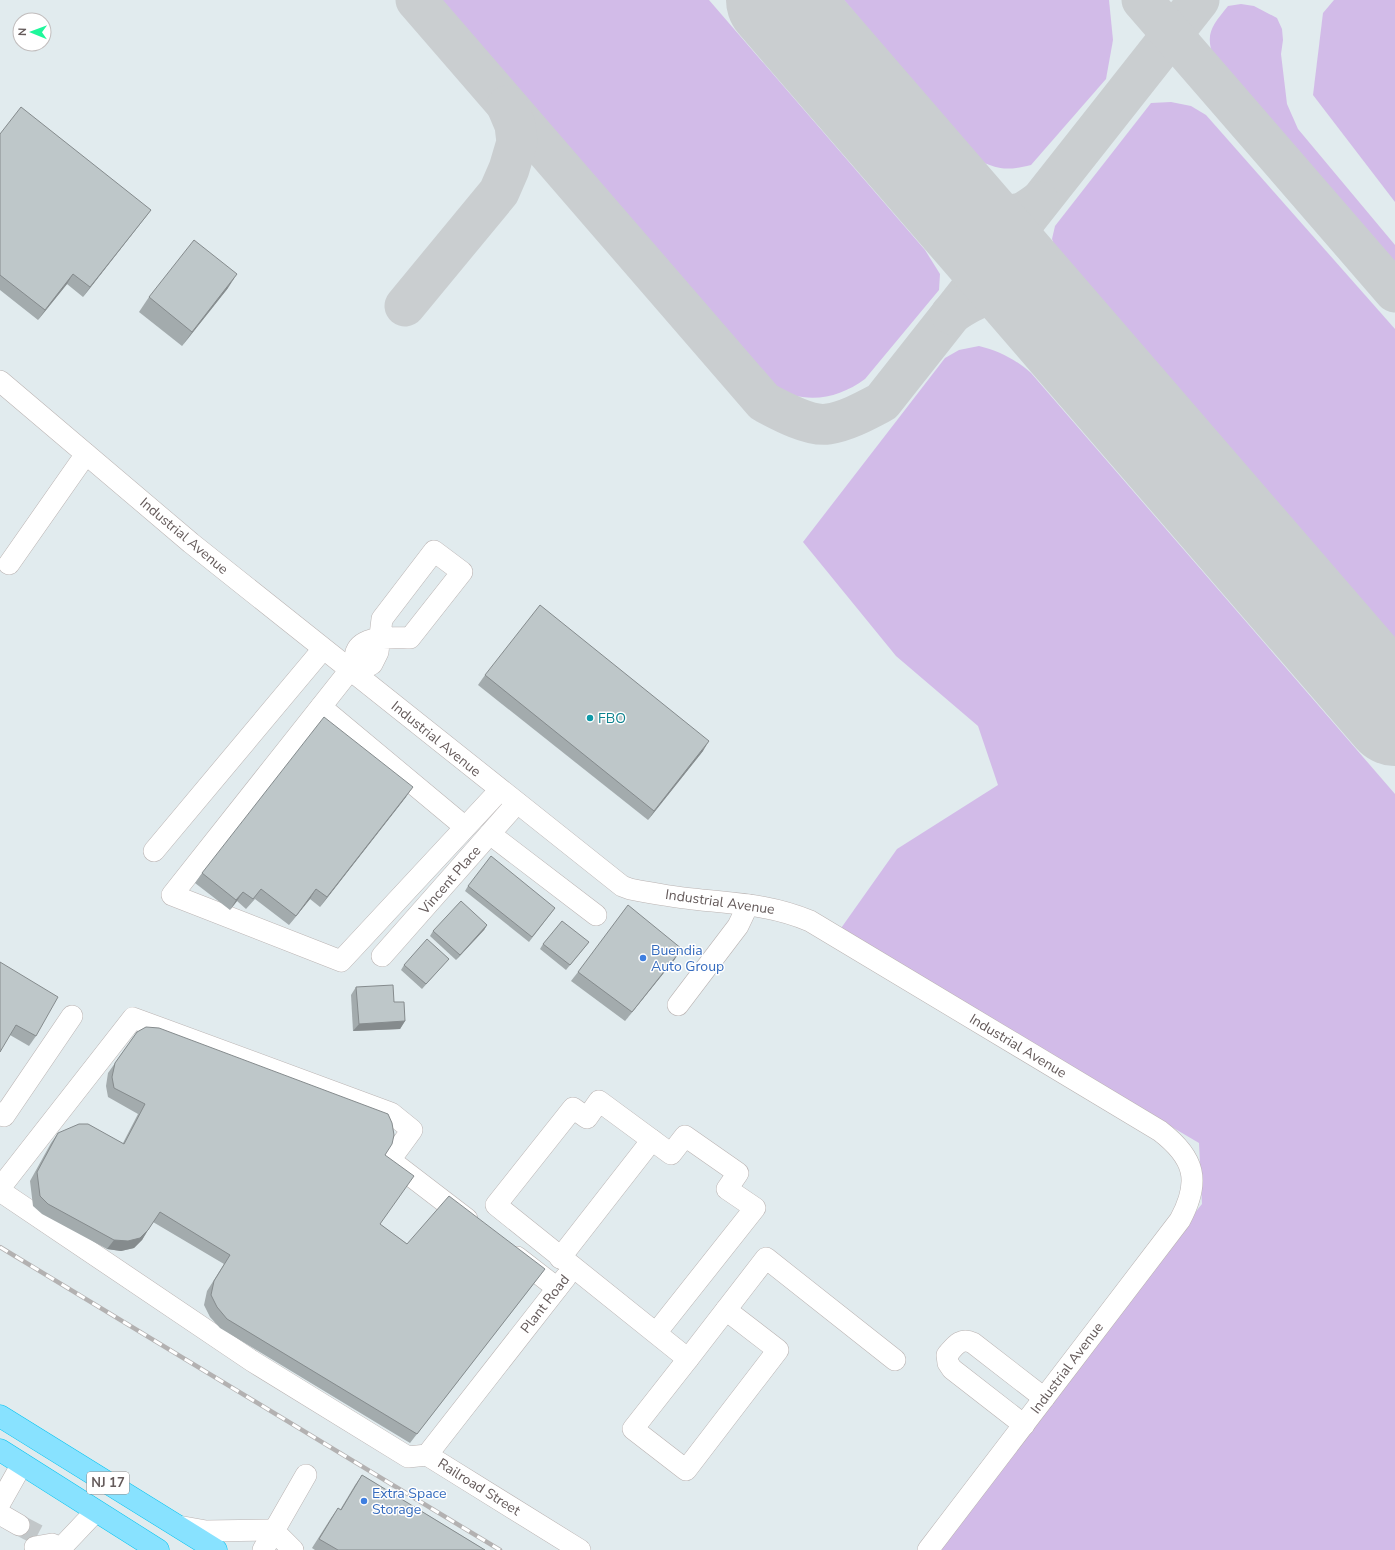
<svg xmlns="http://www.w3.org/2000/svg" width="1395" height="1550" font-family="'Nunito Sans',sans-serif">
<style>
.green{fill:#d2bbe8}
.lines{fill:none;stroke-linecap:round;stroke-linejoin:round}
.taxiway{stroke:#caced0;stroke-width:41}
.runway{stroke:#caced0;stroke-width:102}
.minor-tunnel{stroke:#c2c7c9;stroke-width:21;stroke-dasharray:21 10;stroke-linecap:butt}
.minor-casing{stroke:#bab3b2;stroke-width:22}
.highway-casing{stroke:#00c3f0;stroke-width:23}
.minor{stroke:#fff;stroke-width:21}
.highway{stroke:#88e2ff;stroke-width:22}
.rail-casing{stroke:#b3b1b1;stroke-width:4.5}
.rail{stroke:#fff;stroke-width:3;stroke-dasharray:9;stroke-linecap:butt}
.wall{fill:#a3abad}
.shaded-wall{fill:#858b8d}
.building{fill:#bec7c9;stroke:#858b8d}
.culture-dot{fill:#0f9aa8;stroke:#fff;stroke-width:1.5}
.shop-dot{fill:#3f7fe0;stroke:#fff;stroke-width:1.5}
.labels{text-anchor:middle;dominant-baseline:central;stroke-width:3;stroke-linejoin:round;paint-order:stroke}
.shield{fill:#fff;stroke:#928c8c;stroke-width:1}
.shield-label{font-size:13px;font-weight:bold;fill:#645a5a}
.street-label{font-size:14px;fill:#645a5a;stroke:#fff}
.culture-label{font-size:14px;fill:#0d838f;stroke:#fff;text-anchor:start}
.shop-label{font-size:14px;fill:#366cbe;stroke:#fff;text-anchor:start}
</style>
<rect width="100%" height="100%" fill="#e1ebee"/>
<g class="green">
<path d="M440,0H709L925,250L940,274L939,290L865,379C843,395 819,402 792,395C786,394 779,388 773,385Z"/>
<path d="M844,0H1109L1113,40L1106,79L1031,165C1010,170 997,171 978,159Z"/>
<polygon points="1334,0 1395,0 1395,202 1313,95 1323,13"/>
<path d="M1241,4L1254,6L1277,18L1282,29L1283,40L1281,54L1287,104L1298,129L1395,245V262L1385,254L1214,58C1204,33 1213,25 1228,6Z"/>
<polygon points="1171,102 1191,106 1206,115 1395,329 1395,642 1057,252 1052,239 1055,226 1151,103"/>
<path d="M979,346C999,351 1015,359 1031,373L1395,794V1550H920L1202,1204L1199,1143L839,931L897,849L998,785L978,726L896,656L803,542L945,358L959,350Z"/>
</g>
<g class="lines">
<g class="taxiway">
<path d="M416,0L764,402C779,410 810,427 828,424C847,421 865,411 882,402L1199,0"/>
<polyline points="1142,0 1395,292"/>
<path d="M947,197C970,209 994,220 1021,213C1027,211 1034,205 1039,202"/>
<polyline points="405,306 499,192 509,169 517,142 515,125 507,106"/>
<path d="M951,314C974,298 995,288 1024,297C1030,299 1037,304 1043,307"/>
</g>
<polyline class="runway" points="777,0 1395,715"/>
<polyline class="minor-tunnel" points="19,1525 42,1537"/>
<defs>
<g id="minor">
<path d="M0,381L191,543L622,886L630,889C651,893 672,897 693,899C736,904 769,904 810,921L1160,1131C1195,1158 1201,1181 1180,1220L928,1550"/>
<polyline points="9,564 86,454"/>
<polyline points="350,670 172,895 341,961 500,790"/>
<path d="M354,674C355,667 354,658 356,652C363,634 396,638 410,638L462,572L434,551L382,619L378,652L372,664L354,674"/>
<polyline points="321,707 465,827"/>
<polyline points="490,834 596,915"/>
<polyline points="154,851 323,649"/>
<polyline points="382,956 517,803"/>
<polyline points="678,1005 738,926 748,905"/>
<polyline points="0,1113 4,1116 72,1016"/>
<polyline points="0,1188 133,1018 391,1113 412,1130 390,1160 467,1219"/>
<polyline points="0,1191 252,1361 408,1457 427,1455"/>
<polyline points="517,1257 557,1288"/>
<polyline points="560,1258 652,1140"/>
<polyline points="566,1277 427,1455 580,1550"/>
<polyline points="656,1333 755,1208 727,1189 738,1173 685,1136 671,1154 599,1101 587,1118 573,1108 496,1205 688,1359 766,1258 895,1360"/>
<polyline points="688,1359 633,1429 686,1470 778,1350 726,1310"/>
<path d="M1024,1425L952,1369L948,1363L947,1355C955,1346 960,1337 973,1343L1044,1398"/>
<polyline points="0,1503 22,1464"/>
<polyline points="0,1514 19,1525"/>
<polyline points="178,1526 206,1531 273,1530"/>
<polyline points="273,1530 293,1550"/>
<polyline points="35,1547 52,1544 61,1548 96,1511"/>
<polyline points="263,1550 306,1475"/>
</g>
<g id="highway">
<polyline points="0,1416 216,1550"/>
<polyline points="0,1450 158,1550"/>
</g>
</defs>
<use href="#minor" class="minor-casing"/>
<use href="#highway" class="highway-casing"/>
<use href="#minor" class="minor"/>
<use href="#highway" class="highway"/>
<defs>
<polyline id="rail" points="0,1247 500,1550"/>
</defs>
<use href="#rail" class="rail-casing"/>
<use href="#rail" class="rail"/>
</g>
<g class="wall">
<polygon points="0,134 151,210 144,219 83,297 67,284 38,320 0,290"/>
<polygon points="228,288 182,346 139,312 149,297"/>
<polygon points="485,675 703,751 648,820 478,685"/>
<polygon points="406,797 320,907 310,899 289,925 255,899 246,909 237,901 230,910 195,883 202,873"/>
<polygon points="468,886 555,908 529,942 465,891"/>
<polygon points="487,925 484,930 456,960 430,936 433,931"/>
<polygon points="589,942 566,970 540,949 543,944"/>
<polygon points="675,959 625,1021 571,981 578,972"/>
<polygon points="0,962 36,1036 29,1046 10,1035"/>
<polygon points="445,963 422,989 401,970 404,965"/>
<polygon points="356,987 394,1002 405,1021 400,1029 353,1031 351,995"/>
<polygon points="137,1032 385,1155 380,1224 407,1244 545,1269 538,1278 410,1443 220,1328 210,1317 204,1305 207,1291 224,1264 153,1222 142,1240 134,1248 121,1251 107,1249 42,1214 33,1206 30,1181 51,1143 58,1133 123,1143 138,1114 108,1097 106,1086 108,1073"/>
<polygon points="362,1475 485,1550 315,1550 312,1548 331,1518 338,1508 340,1510 355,1485"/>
</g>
<g class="shaded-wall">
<polygon points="151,210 144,219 83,297 90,287"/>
<polygon points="73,274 67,284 38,320 45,310"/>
<polygon points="237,274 228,288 182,346 192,332"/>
<polygon points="709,741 703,751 648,820 654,811"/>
<polygon points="413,787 406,797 320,907 327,897"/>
<polygon points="316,889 310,899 289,925 296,916"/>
<polygon points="243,892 237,901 230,910 236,900"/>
<polygon points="487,925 484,930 456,960 460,955"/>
<polygon points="682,949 675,959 625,1021 632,1012"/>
<polygon points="405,1021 400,1029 353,1031 359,1024"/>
<polygon points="148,1230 142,1240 134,1248 121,1251 107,1249 114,1240"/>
</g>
<g class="building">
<polygon points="21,107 151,210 90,287 73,274 45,310 0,275 0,134"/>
<polygon points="194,240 237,274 192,332 149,297"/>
<polygon points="540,605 709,741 654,811 485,675"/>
<polygon points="324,717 413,787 327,897 316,889 296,916 261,889 253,899 243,892 236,900 202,873"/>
<polygon points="491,856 555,908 532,937 468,886"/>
<polygon points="461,901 487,925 460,955 433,931"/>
<polygon points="628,905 682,949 632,1012 578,972"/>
<polygon points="562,921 589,942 570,965 543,944"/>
<polygon points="427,939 449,959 426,984 404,965"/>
<polygon points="0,962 58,997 36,1036 16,1025 0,1052"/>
<polygon points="393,985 394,1002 404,1002 405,1021 359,1024 356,987"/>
<polygon points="146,1027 159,1028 388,1114 392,1123 394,1135 392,1144 385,1155 414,1176 380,1224 407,1244 449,1196 545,1269 417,1434 227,1319 217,1307 211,1295 214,1281 230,1255 160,1212 148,1230 140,1238 128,1241 114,1240 48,1204 40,1196 37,1172 58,1133 79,1124 88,1124 124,1144 145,1104 114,1088 112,1077 115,1063 137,1032"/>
<polygon points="362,1475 485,1550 338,1550 319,1539 338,1508 341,1510"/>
</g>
<circle class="culture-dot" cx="590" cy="718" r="4"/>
<g class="shop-dot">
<circle cx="643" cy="958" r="4"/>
<circle cx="364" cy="1501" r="4"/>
</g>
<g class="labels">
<rect class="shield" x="87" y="1472" width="42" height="22" rx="3"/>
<g class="shield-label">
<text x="108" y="1483">NJ 17</text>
</g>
<g class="street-label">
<text transform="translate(184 536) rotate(40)">Industrial Avenue</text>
<text transform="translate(436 739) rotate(39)">Industrial Avenue</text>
<text transform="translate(450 880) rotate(-49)">Vincent Place</text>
<text transform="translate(720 902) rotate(8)">Industrial Avenue</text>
<text transform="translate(1018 1046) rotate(31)">Industrial Avenue</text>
<text transform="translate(545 1304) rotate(-52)">Plant Road</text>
<text transform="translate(1067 1368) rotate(-53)">Industrial Avenue</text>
<text transform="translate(479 1487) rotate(32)">Railroad Street</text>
</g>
<g class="culture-label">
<text x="598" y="718">FBO</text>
</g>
<g class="shop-label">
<text x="651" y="950">Buendia<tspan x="651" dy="16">Auto Group</tspan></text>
<text x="372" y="1493">Extra Space<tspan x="372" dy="16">Storage</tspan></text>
</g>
</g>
<g transform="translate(32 32) rotate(271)"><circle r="19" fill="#ffffff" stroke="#c1bdbd"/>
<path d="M0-3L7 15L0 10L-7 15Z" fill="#1ef79b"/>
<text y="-6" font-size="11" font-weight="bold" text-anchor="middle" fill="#645a5a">N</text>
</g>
</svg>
